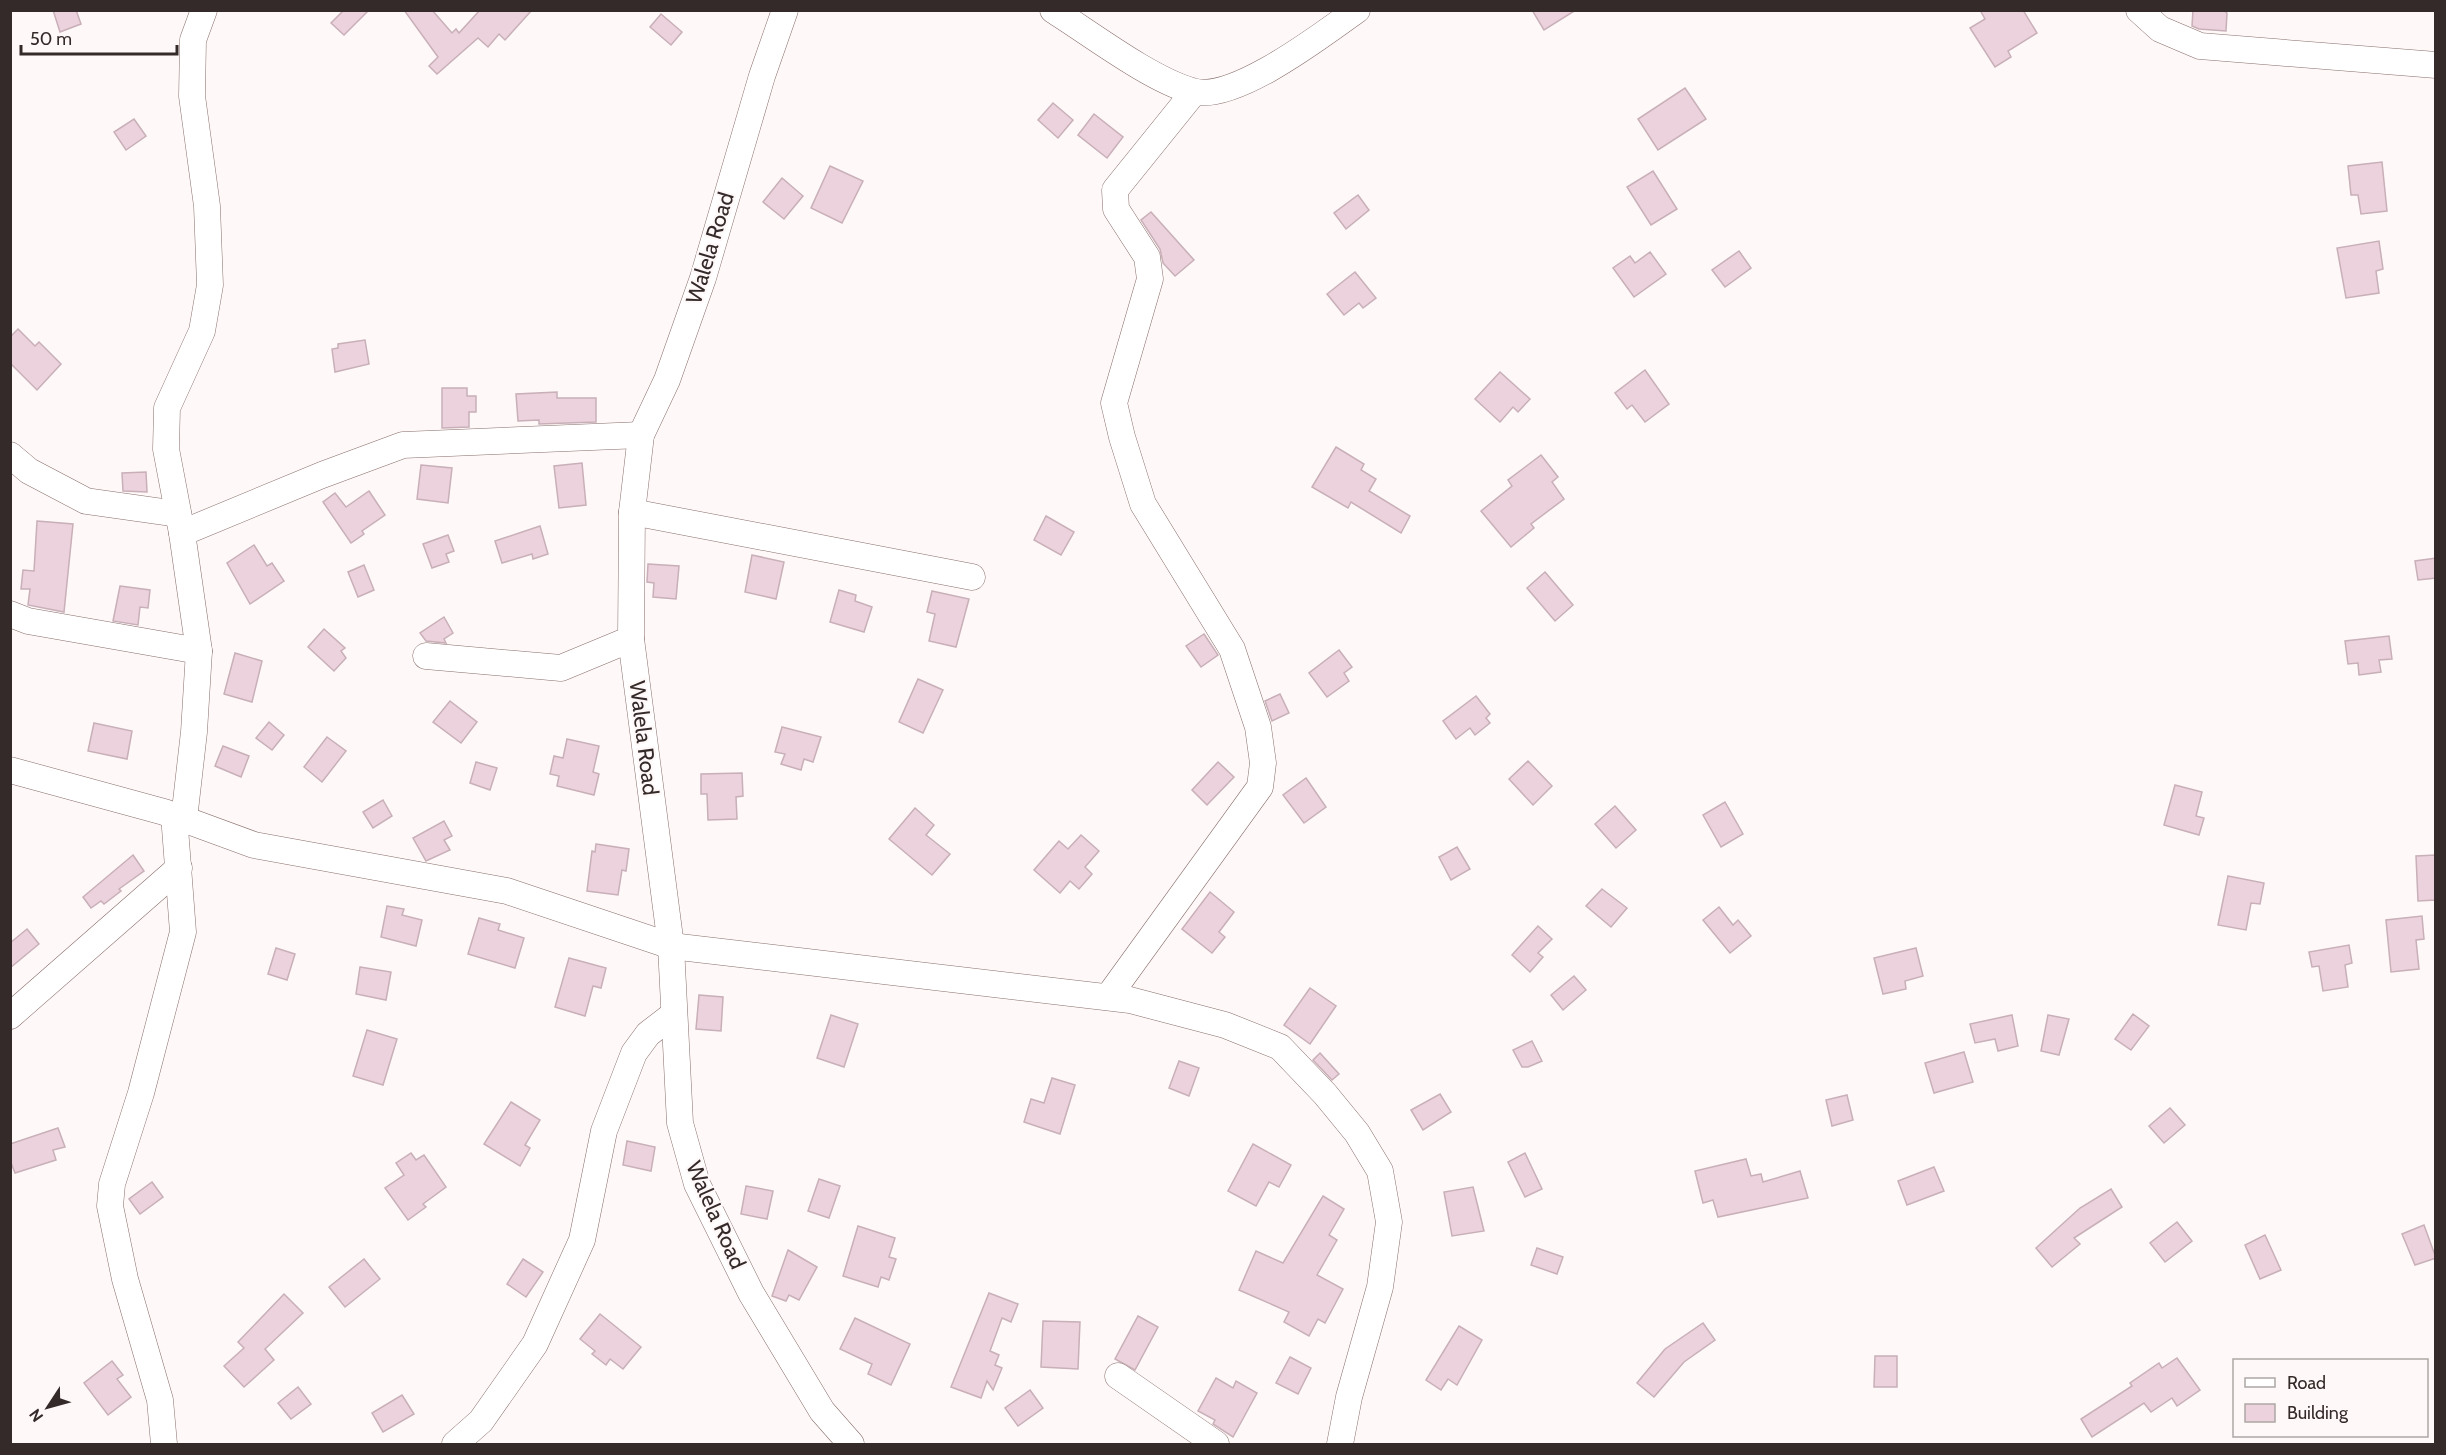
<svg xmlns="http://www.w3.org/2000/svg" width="2446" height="1455" font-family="Cabin,sans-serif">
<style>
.building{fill:#ecd2dc;stroke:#c8afb8;stroke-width:1.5}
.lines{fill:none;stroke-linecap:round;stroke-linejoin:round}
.street-casing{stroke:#886f6c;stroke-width:27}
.street{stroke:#fff;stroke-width:26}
.labels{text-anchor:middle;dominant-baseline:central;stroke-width:4.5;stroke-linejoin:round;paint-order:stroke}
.street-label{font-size:22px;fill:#342a29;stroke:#fef8f8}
</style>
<rect width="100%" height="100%" fill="#fef8f8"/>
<g class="building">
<polygon points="53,10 76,10 81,24 60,32"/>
<polygon points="344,10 369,10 344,35 331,23"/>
<polygon points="404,10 432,10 452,33 456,29 459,33 480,10 532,10 505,40 499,34 488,47 478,38 437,74 429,66 438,57"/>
<polygon points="1532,10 1576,10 1544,30"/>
<polygon points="1980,10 2023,10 2037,33 2008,51 2011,57 1995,67 1970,28 1985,19"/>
<polygon points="2193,10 2223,10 2227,13 2226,31 2199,29 2192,26"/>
<polygon points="661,14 682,32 671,45 650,27"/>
<polygon points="1685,88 1706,119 1658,150 1638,119"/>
<polygon points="1053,103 1073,120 1058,138 1038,120"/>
<polygon points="1094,114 1123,137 1107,158 1078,135"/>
<polygon points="134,119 146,136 126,150 114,132"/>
<polygon points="2382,162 2387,211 2361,214 2358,195 2351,195 2348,166"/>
<polygon points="830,166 863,181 842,223 811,208"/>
<polygon points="1653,171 1677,209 1651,225 1627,187"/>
<polygon points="782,178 803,196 784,219 763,202"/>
<polygon points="1358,195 1369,210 1346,229 1334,213"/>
<polygon points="1151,212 1194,260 1175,276 1163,263 1160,249 1141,220"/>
<polygon points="2379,241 2383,269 2376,271 2379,293 2346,298 2337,248"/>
<polygon points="1739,251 1751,268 1725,287 1712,270"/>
<polygon points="1650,252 1666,274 1634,297 1613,268 1630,256 1635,263"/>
<polygon points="1355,272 1376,298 1363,308 1359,303 1344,315 1327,294"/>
<polygon points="18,329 35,346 39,342 61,364 37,390 10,363 10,337"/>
<polygon points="365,340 369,364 335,372 332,349 338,348 338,344"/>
<polygon points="1645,370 1669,404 1645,422 1632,405 1627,409 1615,393"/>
<polygon points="1500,372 1530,399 1518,412 1513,407 1500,422 1475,399"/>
<polygon points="442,388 467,388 467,396 476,396 476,412 469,412 469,427 442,428"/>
<polygon points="557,392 557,398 596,398 596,422 539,424 539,420 518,421 516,394"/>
<polygon points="1336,447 1364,464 1361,470 1376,479 1369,491 1410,516 1401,533 1351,502 1348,508 1312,487"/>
<polygon points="1541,455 1558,477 1552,482 1564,499 1531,524 1534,528 1511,547 1481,511 1512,486 1508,480"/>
<polygon points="582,463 586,505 559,508 554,466"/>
<polygon points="421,465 452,468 448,503 417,499"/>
<polygon points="146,472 147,492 123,491 122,473"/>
<polygon points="369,491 385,515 362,531 364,534 351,543 323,502 335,493 346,507"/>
<polygon points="1046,516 1074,532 1061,555 1034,540"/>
<polygon points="37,521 73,524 64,612 28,605 30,589 21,589 23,570 34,571"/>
<polygon points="540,526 548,554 533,559 532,554 502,563 495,541"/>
<polygon points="448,535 454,551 446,554 449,562 432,568 423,544"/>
<polygon points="254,545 267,566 272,563 284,581 250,604 227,563"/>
<polygon points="752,555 784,562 776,599 745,592"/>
<polygon points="2436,558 2436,578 2418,580 2415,561"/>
<polygon points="648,564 679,566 676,599 653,597 654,583 647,582"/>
<polygon points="364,565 374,590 358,597 348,572"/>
<polygon points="1545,572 1573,605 1555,621 1527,588"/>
<polygon points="120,586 150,590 148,608 140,607 138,625 113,621"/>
<polygon points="839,590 856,595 855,601 872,607 864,632 830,622"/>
<polygon points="932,591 969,599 956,647 929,641 935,614 927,612"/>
<polygon points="444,617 453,633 444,639 446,643 426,641 420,633"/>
<polygon points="324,629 345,648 341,651 346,658 334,671 308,647"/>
<polygon points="1204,634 1218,655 1201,667 1186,646"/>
<polygon points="2389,636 2392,659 2379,660 2381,672 2359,675 2358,663 2348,664 2345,641"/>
<polygon points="1339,650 1352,667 1344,673 1349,681 1327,697 1309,673"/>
<polygon points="235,653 262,661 252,702 224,694"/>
<polygon points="918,679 943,690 923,733 899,722"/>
<polygon points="1280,694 1289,713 1272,721 1265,701"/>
<polygon points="1476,696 1490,714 1486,718 1490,723 1475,735 1470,728 1456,739 1443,721"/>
<polygon points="450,701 477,722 461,743 433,722"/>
<polygon points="269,722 284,735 272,750 256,738"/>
<polygon points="94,723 132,731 127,759 88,751"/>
<polygon points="782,727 821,737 813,762 804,759 801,770 781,764 785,754 775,752"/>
<polygon points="327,737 346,751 322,782 304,767"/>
<polygon points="567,739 599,746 593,772 599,774 594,795 557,786 559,776 550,774 554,756 563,758"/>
<polygon points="223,746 249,756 241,777 215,766"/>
<polygon points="1528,761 1552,786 1533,805 1509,779"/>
<polygon points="476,762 497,768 490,790 470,783"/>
<polygon points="1218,762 1234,777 1207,805 1192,790"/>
<polygon points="742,773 743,796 736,797 737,819 708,820 707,794 701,794 701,774"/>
<polygon points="1306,778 1326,807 1304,823 1283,795"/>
<polygon points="2175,785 2202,792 2196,816 2204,818 2199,835 2164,825"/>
<polygon points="383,800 392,816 373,828 363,812"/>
<polygon points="1725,802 1743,834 1721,847 1703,815"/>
<polygon points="1615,806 1636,830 1616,848 1595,824"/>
<polygon points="915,808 934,825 926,835 950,854 932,875 889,839"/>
<polygon points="444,821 452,836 444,840 450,850 426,861 413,838"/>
<polygon points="1081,835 1099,851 1085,867 1092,874 1079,889 1070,881 1060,893 1034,870 1059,841 1068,849"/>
<polygon points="596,844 629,849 626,871 622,870 618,895 587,891 592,851 595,852"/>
<polygon points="1457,847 1470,869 1451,880 1439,857"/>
<polygon points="133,855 144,871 119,889 121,891 104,904 101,901 91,908 83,897"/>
<polygon points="2436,855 2436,900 2418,901 2416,856"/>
<polygon points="2228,876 2264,883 2260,904 2251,903 2246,930 2218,925"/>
<polygon points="1602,889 1627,908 1611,927 1586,906"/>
<polygon points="1210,892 1234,912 1219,932 1225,937 1212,953 1182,929"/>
<polygon points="387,906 404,909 402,915 422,920 416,946 381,937"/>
<polygon points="1719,907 1733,925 1738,920 1751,936 1730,953 1703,920"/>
<polygon points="2422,916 2424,939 2416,940 2419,969 2391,972 2386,920"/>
<polygon points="479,918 500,924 498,930 524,938 515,968 468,954"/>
<polygon points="1538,926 1552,939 1538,953 1543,957 1530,972 1512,955"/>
<polygon points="27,929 39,944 10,968 10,943"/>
<polygon points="2349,945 2352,963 2345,965 2348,987 2323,991 2319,966 2312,967 2309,952"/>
<polygon points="276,948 295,954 287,980 268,974"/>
<polygon points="1916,948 1923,976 1905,981 1906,989 1883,994 1874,958"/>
<polygon points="569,958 606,968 601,988 593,986 585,1016 555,1007"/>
<polygon points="360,967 391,972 386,1000 356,994"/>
<polygon points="1574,976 1586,990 1563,1010 1551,995"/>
<polygon points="1310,988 1336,1006 1310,1044 1284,1025"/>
<polygon points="699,995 723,997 721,1031 696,1029"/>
<polygon points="2133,1014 2149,1026 2131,1050 2115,1039"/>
<polygon points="831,1015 858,1024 844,1067 817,1058"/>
<polygon points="2012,1015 2018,1046 1998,1051 1995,1039 1975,1043 1970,1024"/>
<polygon points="2048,1015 2069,1019 2059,1055 2041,1051"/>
<polygon points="367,1030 397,1039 383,1085 353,1076"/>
<polygon points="1532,1041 1542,1061 1528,1067 1522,1067 1513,1050"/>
<polygon points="1964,1052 1973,1082 1934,1093 1925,1063"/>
<polygon points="1320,1053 1339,1074 1332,1080 1313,1060"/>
<polygon points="1179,1061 1199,1068 1189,1096 1169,1088"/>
<polygon points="1052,1078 1075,1085 1060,1134 1024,1122 1031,1099 1044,1103"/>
<polygon points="1440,1094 1451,1112 1423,1130 1411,1110"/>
<polygon points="1847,1095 1853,1120 1832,1126 1826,1100"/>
<polygon points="511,1102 540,1120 525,1145 530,1148 520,1166 484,1144"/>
<polygon points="2170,1108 2185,1125 2164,1143 2149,1126"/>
<polygon points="58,1128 65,1147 53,1150 56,1160 15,1173 10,1160 10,1144"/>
<polygon points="627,1141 655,1147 651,1171 623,1165"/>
<polygon points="1253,1144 1291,1165 1279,1187 1269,1182 1256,1206 1228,1191"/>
<polygon points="411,1153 416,1160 424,1155 446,1187 423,1204 426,1207 408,1220 385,1188 404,1175 396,1163"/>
<polygon points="1525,1153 1542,1189 1525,1197 1508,1162"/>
<polygon points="1746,1159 1751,1176 1761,1174 1763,1182 1800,1171 1808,1198 1718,1217 1713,1200 1703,1203 1695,1171"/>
<polygon points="1934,1167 1944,1191 1907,1205 1898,1181"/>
<polygon points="819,1179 840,1186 829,1218 808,1211"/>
<polygon points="152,1182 163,1197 140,1214 129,1199"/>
<polygon points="746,1186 773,1191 767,1219 741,1214"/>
<polygon points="1473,1187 1484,1231 1452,1236 1444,1192"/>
<polygon points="2111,1189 2122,1207 2074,1238 2080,1244 2052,1267 2036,1248 2080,1208"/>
<polygon points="1323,1196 1344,1209 1329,1235 1337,1240 1317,1275 1343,1289 1325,1323 1318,1319 1309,1336 1284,1322 1289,1312 1239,1290 1256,1251 1283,1263"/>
<polygon points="2177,1222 2192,1241 2165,1262 2150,1243"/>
<polygon points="2424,1225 2436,1258 2415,1265 2402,1234"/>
<polygon points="858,1226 895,1238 889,1257 896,1259 889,1280 881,1277 878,1287 843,1276"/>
<polygon points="2265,1235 2281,1270 2260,1279 2245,1245"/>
<polygon points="1537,1248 1563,1257 1557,1274 1531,1265"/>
<polygon points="788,1250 817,1267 799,1300 789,1295 786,1301 772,1296"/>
<polygon points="364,1259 380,1279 345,1307 329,1287"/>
<polygon points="523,1259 543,1272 526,1297 507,1284"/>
<polygon points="989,1293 1018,1304 1011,1322 1002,1318 990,1351 999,1355 995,1365 1002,1368 993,1390 987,1381 981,1398 951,1387"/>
<polygon points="284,1294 303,1313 265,1349 274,1360 244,1387 224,1366 244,1348 238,1342"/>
<polygon points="600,1314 641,1347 623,1369 610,1359 606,1365 592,1354 595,1351 580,1339"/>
<polygon points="1138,1316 1158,1327 1135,1370 1115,1359"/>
<polygon points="855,1318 910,1344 891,1385 868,1374 872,1364 840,1349"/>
<polygon points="1043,1321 1080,1322 1078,1369 1041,1367"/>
<polygon points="1703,1323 1715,1340 1684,1362 1654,1397 1637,1383 1665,1349"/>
<polygon points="1459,1326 1482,1340 1457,1385 1448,1379 1441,1390 1426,1380"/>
<polygon points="1875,1356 1897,1356 1897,1387 1874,1387"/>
<polygon points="1290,1357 1311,1368 1298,1394 1276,1383"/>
<polygon points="2177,1358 2200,1390 2177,1406 2172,1398 2151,1412 2144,1403 2092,1437 2081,1419 2132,1386 2130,1383 2159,1363 2162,1368"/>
<polygon points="112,1361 123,1375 117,1379 131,1397 108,1415 84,1383"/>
<polygon points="1216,1378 1233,1388 1236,1381 1257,1393 1233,1437 1213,1424 1215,1420 1198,1411"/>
<polygon points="298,1387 311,1404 291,1419 278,1403"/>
<polygon points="1030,1390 1043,1408 1018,1426 1005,1408"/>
<polygon points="402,1395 414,1414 383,1432 372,1413"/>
</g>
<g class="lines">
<defs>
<g id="street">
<polyline points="785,10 762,76 703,278 667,380 641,435 632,512 631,639 671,946 680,1123 697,1184 751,1293 822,1411 851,1444"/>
<path d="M1053,10C1091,34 1150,79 1192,91C1233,104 1323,34 1357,10"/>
<polyline points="2139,10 2160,29 2200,46 2436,65"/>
<polyline points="10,455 29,471 86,501 178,514"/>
<polyline points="632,512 972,577"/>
<polyline points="182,533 322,475 403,445 641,435"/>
<polyline points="10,614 28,621 199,651"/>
<polyline points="426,656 561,668 631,639"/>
<polyline points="10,770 164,812 254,845 507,891 671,946 1130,1000 1225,1025 1280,1047 1325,1094 1357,1133 1380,1171 1389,1222 1380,1287 1349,1397 1340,1444"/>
<polyline points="184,819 194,732 199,651 182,533 166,449 167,408 202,331 210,285 207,206 192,96 193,40 204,10"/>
<polyline points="1108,997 1260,787 1263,763 1258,727 1232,649 1143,504 1122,437 1114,403 1150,279 1147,257 1116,209 1115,190 1194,92"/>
<polyline points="10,1016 179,868"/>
<polyline points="1118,1376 1216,1444"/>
<polyline points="164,1444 160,1400 125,1279 110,1206 112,1184 141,1093 183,932 174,815"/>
<polyline points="455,1444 481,1421 535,1344 582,1240 604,1131 634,1053 648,1034 674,1014"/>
</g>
</defs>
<use href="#street" class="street-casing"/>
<use href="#street" class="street"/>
</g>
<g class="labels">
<g class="street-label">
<text transform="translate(710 248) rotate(-73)">Walela Road</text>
<text transform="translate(644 738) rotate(83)">Walela Road</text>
<text transform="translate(716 1215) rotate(66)">Walela Road</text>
</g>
</g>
<rect width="2446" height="1455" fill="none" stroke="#342a29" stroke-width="24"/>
<rect x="2233" y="1359" width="195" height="78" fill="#fef8f8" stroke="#ada6a5" stroke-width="1.5"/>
<rect x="2245" y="1378" width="30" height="9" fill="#ffffff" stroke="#ada6a5" stroke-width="1.5"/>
<text x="2287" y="1389" font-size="18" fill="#342a29">Road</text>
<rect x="2245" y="1404" width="30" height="18" fill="#ecd2dc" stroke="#ada6a5" stroke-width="1.5"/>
<text x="2287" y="1419" font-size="18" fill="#342a29">Building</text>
<g transform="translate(48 1407) rotate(234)" stroke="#fef8f8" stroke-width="4.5" paint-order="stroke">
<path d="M0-4.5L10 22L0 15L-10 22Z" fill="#342a29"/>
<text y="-9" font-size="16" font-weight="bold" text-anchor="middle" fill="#342a29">N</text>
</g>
<path d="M21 45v9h156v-9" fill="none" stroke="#342a29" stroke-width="3"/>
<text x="30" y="45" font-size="18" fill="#342a29" stroke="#fef8f8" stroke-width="4.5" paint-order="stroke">50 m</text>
</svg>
